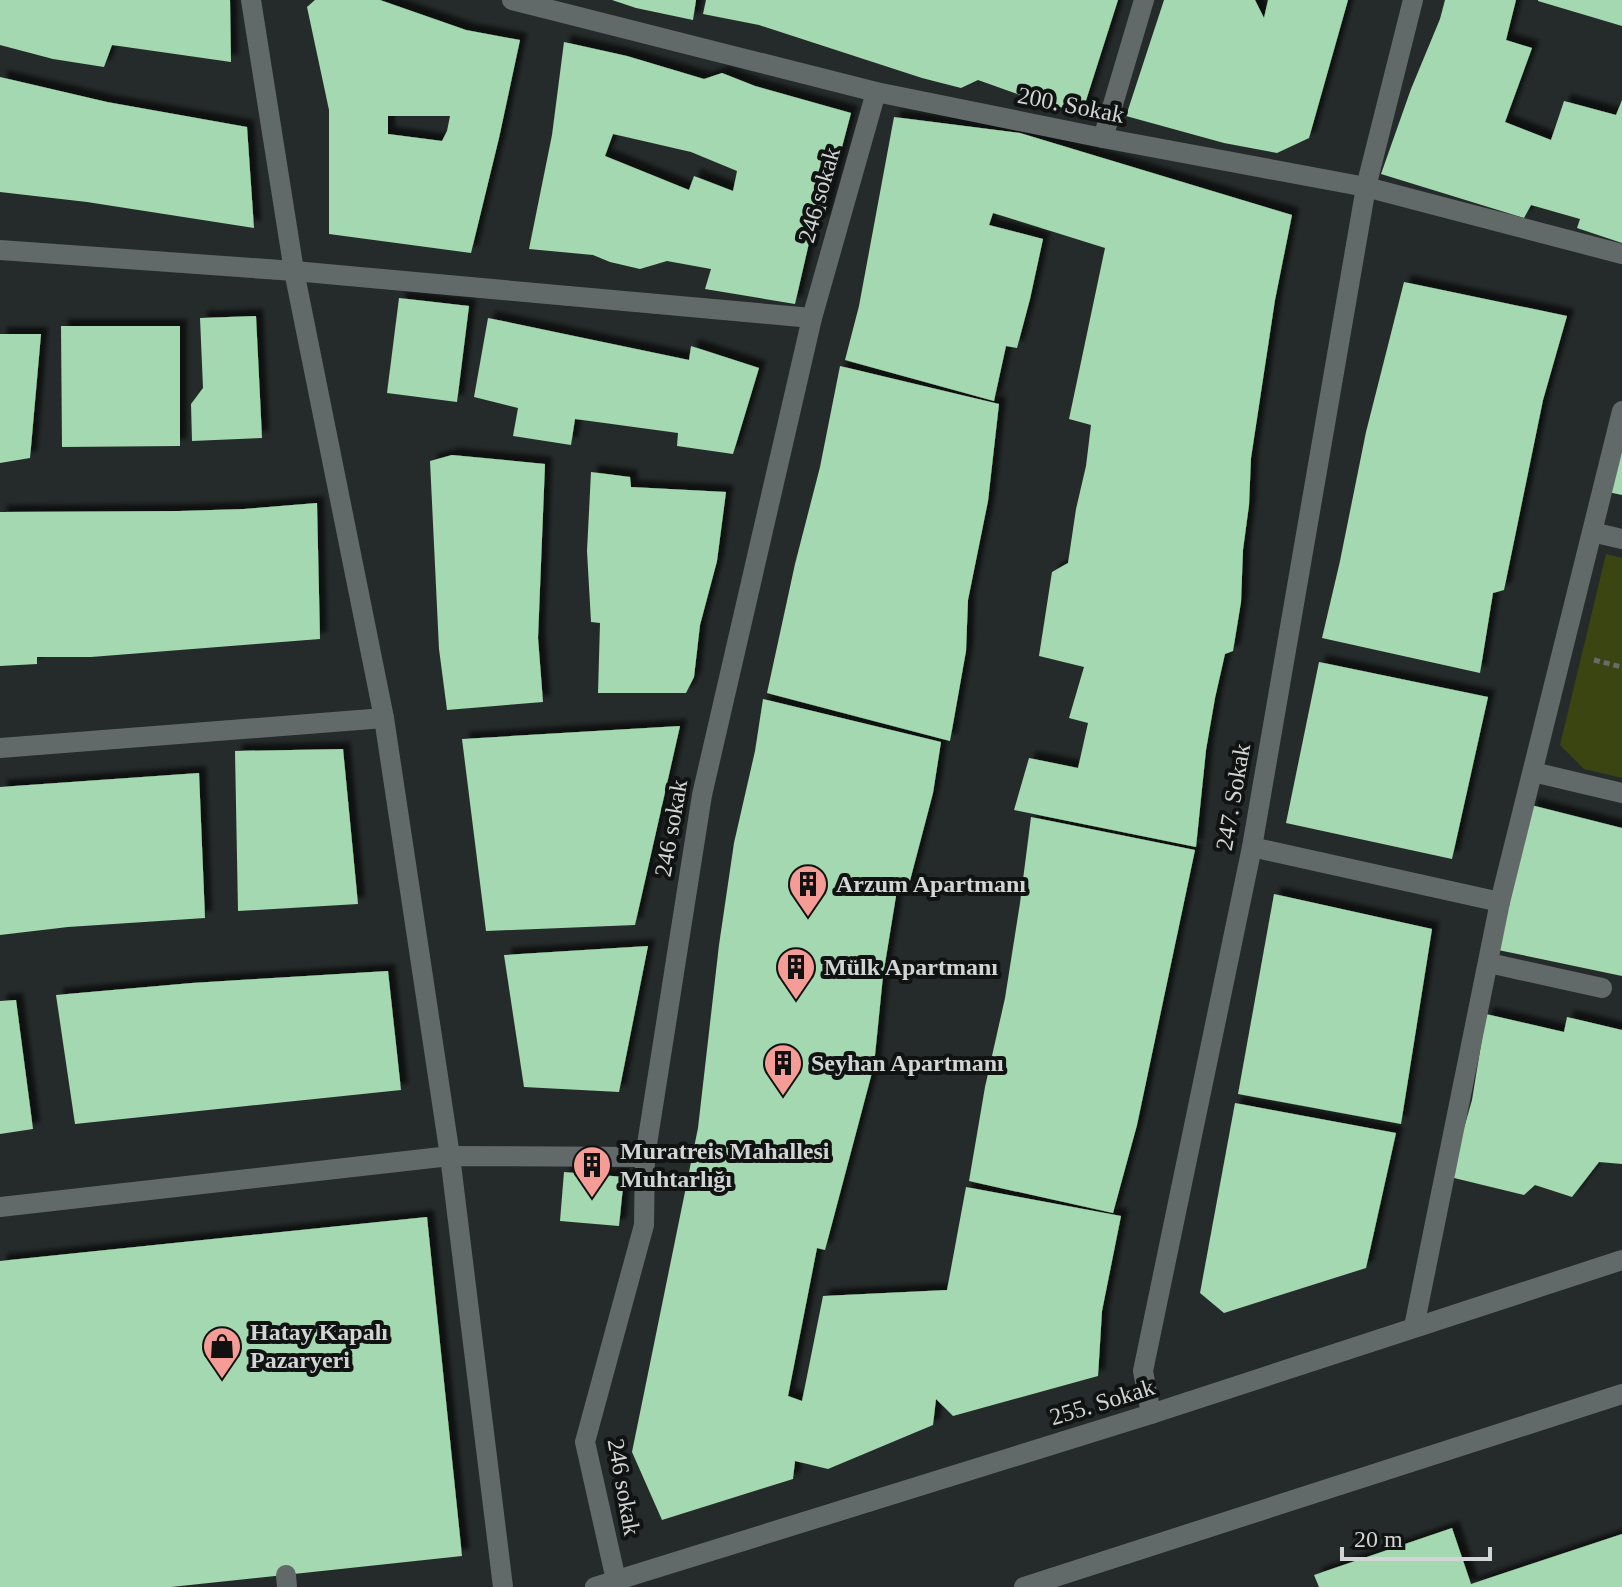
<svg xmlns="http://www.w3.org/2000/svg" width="1622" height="1587" font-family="'Times New Roman',serif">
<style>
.green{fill:#3b4512}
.building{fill:#a3d8b0;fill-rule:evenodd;filter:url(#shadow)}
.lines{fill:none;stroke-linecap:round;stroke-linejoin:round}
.path{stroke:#676c6b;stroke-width:5;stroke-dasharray:6 4;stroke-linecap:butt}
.minor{stroke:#626a69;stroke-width:20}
.labels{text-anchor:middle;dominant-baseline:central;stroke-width:8;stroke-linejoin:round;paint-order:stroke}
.street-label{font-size:24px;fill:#d1d6d5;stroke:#101312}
.poi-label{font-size:24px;font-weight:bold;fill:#d1d6d5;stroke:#101312;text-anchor:start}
</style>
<defs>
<filter id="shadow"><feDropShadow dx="7" dy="-7" stdDeviation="2" flood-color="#0009"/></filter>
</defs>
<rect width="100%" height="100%" fill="#252b2a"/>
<polygon class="green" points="1606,554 1622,558 1622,778 1584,769 1560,745"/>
<g class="building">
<polygon points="0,0 230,0 231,62 112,45 104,67 53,59 0,45"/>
<path d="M315,0H380L466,30L520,40L499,138L471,253L329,234V110L307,7ZM388,116H450L447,131L442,141L388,134Z"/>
<polygon points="612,0 696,0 693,20 636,8"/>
<polygon points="706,0 1118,0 1082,113 1031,99 978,80 961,88 922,78 759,25 703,14"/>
<polygon points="1164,0 1255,0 1264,18 1268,0 1348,0 1309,138 1277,153 1224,143 1126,116"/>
<polygon points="1445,0 1516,0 1506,40 1532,48 1505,122 1551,140 1564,101 1616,115 1622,100 1622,243 1577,228 1580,219 1531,205 1524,218 1381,174 1411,89 1440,19"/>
<polygon points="1538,0 1622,0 1622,26 1538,1"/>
<path d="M564,42L627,56L704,79L722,73L755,86L851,113L822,223L814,221L795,304L705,289L711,269L667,261L640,269L610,262L593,255L529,249L552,135ZM613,134L691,152L737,171L733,191L694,176L689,190L605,156Z"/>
<polygon points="0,77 107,102 247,127 254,228 87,202 0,192"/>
<polygon points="894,117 1020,133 1292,215 1275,300 1251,458 1249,505 1243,550 1241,602 1233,651 1225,654 1215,698 1206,750 1196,847 1014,810 1029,758 1078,768 1088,723 1069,718 1084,667 1039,656 1052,572 1068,563 1076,509 1086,466 1091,425 1069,419 1105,248 993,213 989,225 1043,239 1030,299 1017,348 1006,346 994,401 845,360 859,306"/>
<polygon points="1404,282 1567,316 1543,400 1504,590 1493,593 1480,673 1322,638 1340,561 1366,432"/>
<polygon points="399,298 469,306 457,402 387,393"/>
<polygon points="256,316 262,438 192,441 191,404 203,388 200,318"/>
<polygon points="488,318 689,360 691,346 759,368 733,454 677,446 678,433 575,419 571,445 513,436 518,408 474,397"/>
<polygon points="61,326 180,326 180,446 62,447"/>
<polygon points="0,334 41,334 30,458 0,463"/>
<polygon points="840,366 999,404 988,501 968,600 966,651 950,741 767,693 795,564 820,467"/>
<polygon points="1622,441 1622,495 1608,492"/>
<polygon points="452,455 545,464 538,638 543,702 447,710 439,649 430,461"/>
<polygon points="591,472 630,477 631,487 726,492 717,561 700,625 694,677 686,693 598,693 600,623 591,622 587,551"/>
<polygon points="317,503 320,639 91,657 37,657 37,664 0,666 0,512 180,511 244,509"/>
<polygon points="1319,662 1488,697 1452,859 1286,823"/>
<polygon points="763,699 941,742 933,793 907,892 897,890 883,976 874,1065 825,1250 817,1248 788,1396 802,1401 823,1296 947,1290 966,1187 1121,1216 1102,1311 1098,1376 953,1416 936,1399 933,1425 828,1469 795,1461 793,1479 662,1520 632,1452 698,1128 719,945 734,843 755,751"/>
<polygon points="680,726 635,925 486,931 462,739"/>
<polygon points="343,749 358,904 238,911 235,751"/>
<polygon points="199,773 205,918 68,927 0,935 0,787"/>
<polygon points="1531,805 1622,828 1622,976 1498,950"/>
<polygon points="1031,817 1195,850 1137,1125 1113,1213 969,1181 985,1087 1005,998 1020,903"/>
<polygon points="1274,894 1432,929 1401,1124 1238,1094"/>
<polygon points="648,946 619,1092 524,1087 504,955"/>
<polygon points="388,971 401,1090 75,1124 56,995 192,983"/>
<polygon points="16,1000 33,1129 0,1134 0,1001"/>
<polygon points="1486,1014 1564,1032 1567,1017 1622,1030 1622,1164 1599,1162 1572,1197 1535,1185 1524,1195 1450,1177 1472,1100"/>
<polygon points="1235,1103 1396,1133 1366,1268 1224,1313 1200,1293"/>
<polygon points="564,1172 624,1177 619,1226 560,1221"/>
<polygon points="427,1217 462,1556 171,1587 0,1587 0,1261"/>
<polygon points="1452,1528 1471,1584 1622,1534 1622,1587 1319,1587 1314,1575"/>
</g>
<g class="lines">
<polyline class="path" points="1594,660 1622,667"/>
<g class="minor">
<polyline points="251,0 294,271 384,718 450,1156 503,1587"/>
<polyline points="512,0 876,92 1103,138 1366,187 1622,254"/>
<polyline points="1103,138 1144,0"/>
<polyline points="0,250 294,271 812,318"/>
<polyline points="1592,532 1622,539"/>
<polyline points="0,748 384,718"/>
<polyline points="1533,772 1622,793"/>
<polyline points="1252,847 1500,902"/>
<polyline points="1489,963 1602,988"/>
<polyline points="0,1207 450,1156 645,1157"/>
<polyline points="1414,1327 1500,902 1622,411"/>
<polyline points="1151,1414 1143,1371 1252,847 1366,187 1413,0"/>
<polyline points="286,1575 287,1587"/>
<polyline points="616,1580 585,1442 644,1225 645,1157 702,795 812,318 876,92"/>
<polyline points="595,1587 1151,1414 1622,1260"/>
<polyline points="1024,1587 1622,1394"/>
</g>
</g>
<defs>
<symbol id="building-pin" viewBox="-11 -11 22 30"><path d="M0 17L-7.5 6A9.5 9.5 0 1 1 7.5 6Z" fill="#f59c96" stroke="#101312"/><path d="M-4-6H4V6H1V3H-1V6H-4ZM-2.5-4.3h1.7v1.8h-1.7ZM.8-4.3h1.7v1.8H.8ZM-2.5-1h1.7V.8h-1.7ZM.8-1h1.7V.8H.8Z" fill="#111"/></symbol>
<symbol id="shop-pin" viewBox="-11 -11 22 30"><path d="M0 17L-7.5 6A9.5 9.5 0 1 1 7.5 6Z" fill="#f59c96" stroke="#101312"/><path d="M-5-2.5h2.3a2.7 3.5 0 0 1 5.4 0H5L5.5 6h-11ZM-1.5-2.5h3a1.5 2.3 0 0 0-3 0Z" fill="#111"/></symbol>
</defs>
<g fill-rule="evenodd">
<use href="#building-pin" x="786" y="862" width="44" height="60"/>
<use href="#building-pin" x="774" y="945" width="44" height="60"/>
<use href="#building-pin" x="761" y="1041" width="44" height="60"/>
<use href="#building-pin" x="570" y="1143" width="44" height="60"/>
<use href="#shop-pin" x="200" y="1324" width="44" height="60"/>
</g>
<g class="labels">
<g class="street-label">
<text transform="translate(1071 105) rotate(11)">200. Sokak</text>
<text transform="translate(819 195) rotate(-74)">246 sokak</text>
<text transform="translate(1233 797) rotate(-80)">247. Sokak</text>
<text transform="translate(671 828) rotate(-80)">246 sokak</text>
<text transform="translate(1102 1402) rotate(-17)">255. Sokak</text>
<text transform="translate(624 1487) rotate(80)">246 sokak</text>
</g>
<g class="poi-label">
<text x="836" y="884">Arzum Apartmanı</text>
<text x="824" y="967">Mülk Apartmanı</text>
<text x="811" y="1063">Seyhan Apartmanı</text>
<text x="620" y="1151">Muratreis Mahallesi<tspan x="620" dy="28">Muhtarlığı</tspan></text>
<text x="250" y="1332">Hatay Kapalı<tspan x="250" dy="28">Pazaryeri</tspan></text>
</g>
</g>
<path d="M1342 1547v12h148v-12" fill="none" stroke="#d1d6d5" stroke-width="4"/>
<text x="1354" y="1547" font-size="24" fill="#d1d6d5" stroke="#101312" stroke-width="6" paint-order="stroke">20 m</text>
</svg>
